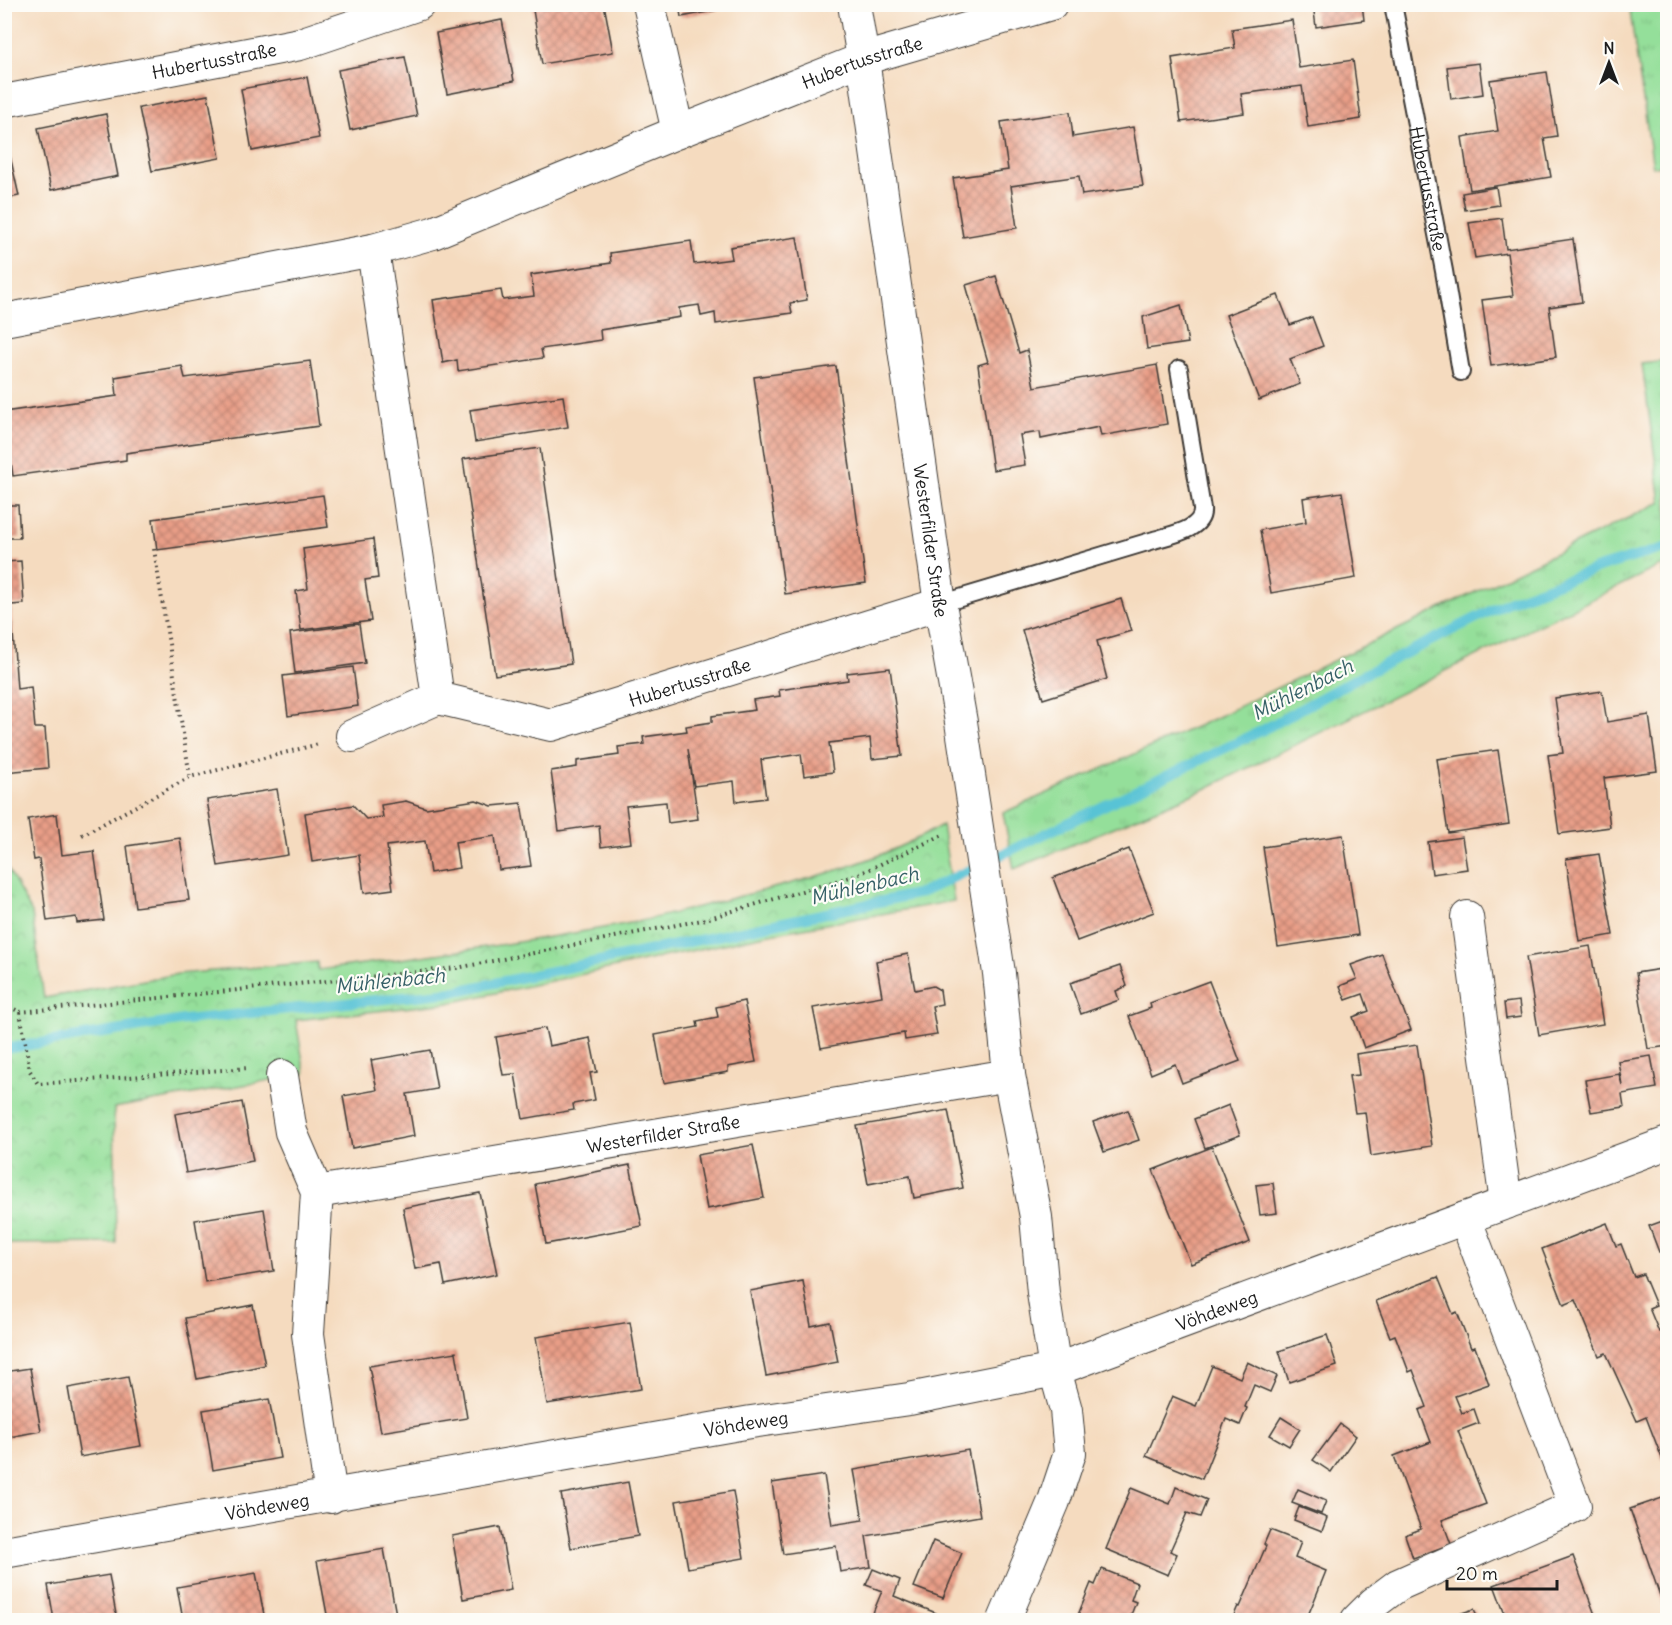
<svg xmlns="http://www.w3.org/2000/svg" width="1672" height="1625" font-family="Delius,sans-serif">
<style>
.grass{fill:url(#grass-tufts);stroke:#587e5b;stroke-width:1.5}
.park{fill:url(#park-crowns);stroke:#587e5b;stroke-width:1.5}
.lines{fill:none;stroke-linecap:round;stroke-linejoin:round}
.stream{stroke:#59c3d5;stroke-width:10}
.building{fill:url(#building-cross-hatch)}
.service-casing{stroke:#3d3934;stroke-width:20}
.minor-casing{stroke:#3d3934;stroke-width:34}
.path{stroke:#3d3934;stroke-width:4;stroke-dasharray:1.5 4.5;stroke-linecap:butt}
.service{stroke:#fff;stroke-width:16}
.minor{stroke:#fff;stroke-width:32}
.labels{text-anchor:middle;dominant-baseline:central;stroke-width:4.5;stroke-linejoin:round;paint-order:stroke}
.street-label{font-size:18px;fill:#1c1c1c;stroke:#fdfcf7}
.water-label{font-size:20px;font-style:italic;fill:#345f66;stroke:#fdfcf7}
</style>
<defs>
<pattern id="grass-tufts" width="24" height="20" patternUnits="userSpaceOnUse" patternTransform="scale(1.5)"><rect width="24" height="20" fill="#94df9a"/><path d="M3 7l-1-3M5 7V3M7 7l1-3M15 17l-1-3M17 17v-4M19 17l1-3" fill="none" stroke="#7fbf84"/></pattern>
<pattern id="park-crowns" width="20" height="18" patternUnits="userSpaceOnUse" patternTransform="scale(1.5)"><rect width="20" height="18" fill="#94df9a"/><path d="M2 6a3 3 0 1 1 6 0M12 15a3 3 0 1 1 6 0" fill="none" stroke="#7fbf84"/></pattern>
<pattern id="building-cross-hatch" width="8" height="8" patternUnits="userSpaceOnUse" patternTransform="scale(1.5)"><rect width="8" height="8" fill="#e99e87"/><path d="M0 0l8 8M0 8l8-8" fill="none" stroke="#bc806e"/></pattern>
</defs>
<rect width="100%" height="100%" fill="#fdfcf7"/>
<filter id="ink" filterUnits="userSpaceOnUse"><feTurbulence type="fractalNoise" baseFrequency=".0167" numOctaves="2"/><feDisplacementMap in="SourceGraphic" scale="12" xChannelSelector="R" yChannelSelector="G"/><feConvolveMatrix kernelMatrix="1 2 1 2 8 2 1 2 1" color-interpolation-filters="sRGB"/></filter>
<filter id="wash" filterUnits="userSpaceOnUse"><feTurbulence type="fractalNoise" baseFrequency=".008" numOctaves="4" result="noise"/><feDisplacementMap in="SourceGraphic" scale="24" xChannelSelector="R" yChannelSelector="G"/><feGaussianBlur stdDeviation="1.35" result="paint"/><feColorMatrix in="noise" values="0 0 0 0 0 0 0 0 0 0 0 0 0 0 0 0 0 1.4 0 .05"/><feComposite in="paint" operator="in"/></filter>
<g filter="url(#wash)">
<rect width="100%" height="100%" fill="#f5dbbf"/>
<g class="grass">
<polygon points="1629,5 1667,5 1667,163 1653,167"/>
<polygon points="1667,361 1667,585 1662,565 1203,790 1014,869 1003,813 1213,719 1661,502 1642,364"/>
</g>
<path class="park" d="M942,825L954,901L765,935L449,1003L296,1020L305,1074L114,1108L116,1243L5,1244L4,862L32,913L44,998L178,974L317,962L318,970C424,956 530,942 636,922C670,915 704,905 737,897C807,880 879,862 942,825Z"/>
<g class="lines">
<polyline class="stream" points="4,1049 184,1020 452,992 921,893 1261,731 1355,679 1510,601 1601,567 1668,547"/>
</g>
<g id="blocks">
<g class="building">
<polygon points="532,4 604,4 613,52 542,64"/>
<polygon points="679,4 729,4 729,8 681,17"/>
<polygon points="1313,4 1362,4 1364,20 1316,27"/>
<polygon points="502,20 514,81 447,94 436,33"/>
<polygon points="1292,20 1299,68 1353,60 1361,119 1308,127 1302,86 1241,94 1244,113 1181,122 1172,58 1235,48 1232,29"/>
<polygon points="405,57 417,116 350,130 338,70"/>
<polygon points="1479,63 1483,94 1451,99 1447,67"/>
<polygon points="1547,72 1557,136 1544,138 1551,177 1470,190 1462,137 1498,131 1490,80"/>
<polygon points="307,77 319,138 252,151 241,89"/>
<polygon points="208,95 220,158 152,171 139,108"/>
<polygon points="1070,112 1073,137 1133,127 1143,186 1082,195 1079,176 1011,186 1017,228 963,237 953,178 1008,170 1001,122"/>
<polygon points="106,114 118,176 51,190 38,128"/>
<polygon points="4,129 19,196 4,199"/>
<polygon points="1496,187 1499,205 1465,210 1462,193"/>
<polygon points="1502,218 1506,249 1573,239 1582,302 1549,307 1556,357 1491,366 1482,300 1513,296 1507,253 1475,258 1469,223"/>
<polygon points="797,237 807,300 790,303 792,313 716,324 715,313 701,316 699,305 679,308 680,317 600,330 601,340 541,349 543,358 458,371 457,360 443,363 433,300 501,290 503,300 534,296 531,275 611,263 610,253 691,241 694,264 732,259 730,247"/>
<polygon points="996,276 1019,353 1027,350 1034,387 1157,365 1167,424 1101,436 1099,427 1041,439 1040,432 1020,435 1025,465 993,470 978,365 988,362 966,285"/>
<polygon points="1278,295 1290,325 1312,317 1323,346 1290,359 1300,384 1259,400 1226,315"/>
<polygon points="1181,305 1188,343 1147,349 1143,317"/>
<polygon points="310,361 319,426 126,453 126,460 13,476 4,412 117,396 115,377 182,366 185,378"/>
<polygon points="836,366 866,583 785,594 754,377"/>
<polygon points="563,396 568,427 475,442 470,410"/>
<polygon points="540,448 571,664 495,675 463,459"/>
<polygon points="1342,492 1356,578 1271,593 1260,530 1306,522 1303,498"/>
<polygon points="323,495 328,527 157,550 153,519"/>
<polygon points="4,505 18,505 20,538 4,538"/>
<polygon points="373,539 378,578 365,580 371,621 301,630 296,591 308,589 303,549"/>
<polygon points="21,561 24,604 11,605 17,689 31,687 35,728 45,728 48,768 4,772 4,562"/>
<polygon points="1121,599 1131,631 1097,641 1107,679 1043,699 1022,630"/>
<polygon points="359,624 365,663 295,673 290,633"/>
<polygon points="353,667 358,706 288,716 283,676"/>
<polygon points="890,668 902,756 872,759 870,738 829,743 833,772 804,776 801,754 761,760 766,798 736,802 734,781 694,786 688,749 698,819 668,823 666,802 626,806 631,843 601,847 599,825 559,831 551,771 577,767 577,761 619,755 618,747 644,744 643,737 687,731 686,726 712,722 712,716 755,710 753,700 780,696 779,690 848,680 847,673"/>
<polygon points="1602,691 1607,722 1649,715 1657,771 1604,778 1610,827 1559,834 1548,755 1563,753 1555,698"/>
<polygon points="1498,750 1509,824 1448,833 1437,759"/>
<polygon points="277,789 288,855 218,866 207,800"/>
<polygon points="476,800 492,806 521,803 531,866 499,870 495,836 455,842 459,868 430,873 425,841 387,846 393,889 364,893 359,855 312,862 305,813 353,805 366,819 383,817 381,805 406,801 426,808"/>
<polygon points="57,814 62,855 94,851 104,920 77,923 76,917 47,921 39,859 34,860 28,819"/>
<polygon points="1343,835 1358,935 1278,947 1263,847"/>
<polygon points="1462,837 1467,869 1432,874 1428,842"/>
<polygon points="180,838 189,900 135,907 127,846"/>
<polygon points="1129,849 1154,912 1077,941 1053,878"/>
<polygon points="1599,854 1613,935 1579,941 1566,859"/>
<polygon points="1590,946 1603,1024 1539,1035 1526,957"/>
<polygon points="908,954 915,990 933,986 940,990 942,1004 932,1006 937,1035 905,1040 904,1033 821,1048 813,1008 882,996 876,961"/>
<polygon points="1382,954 1411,1030 1364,1048 1353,1017 1369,1011 1363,994 1346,1000 1340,986 1357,979 1351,965"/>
<polygon points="1120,966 1127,986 1116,991 1119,1000 1081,1014 1070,983"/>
<polygon points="1668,968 1668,1046 1648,1049 1636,973"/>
<polygon points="1209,981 1240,1061 1182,1083 1175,1064 1151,1074 1129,1016 1151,1008 1150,1003"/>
<polygon points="744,1001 756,1062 728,1067 728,1072 664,1083 655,1035 698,1027 697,1021 718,1017 716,1007"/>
<polygon points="1519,1001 1521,1017 1506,1019 1504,1003"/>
<polygon points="545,1028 549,1046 590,1038 597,1072 590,1073 595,1100 573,1104 574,1110 523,1119 515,1074 503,1075 496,1037"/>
<polygon points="1417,1045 1432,1146 1371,1156 1365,1112 1355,1113 1349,1076 1359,1075 1356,1054"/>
<polygon points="430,1050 437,1089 407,1094 414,1136 352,1148 343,1096 377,1090 371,1060"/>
<polygon points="1651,1056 1657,1088 1622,1094 1624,1107 1591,1112 1585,1080 1619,1074 1622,1085 1618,1061"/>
<polygon points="242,1102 253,1161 186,1173 175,1114"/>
<polygon points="1229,1105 1240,1135 1205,1148 1194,1119"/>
<polygon points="948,1110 963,1188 914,1198 910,1176 868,1184 857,1126"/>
<polygon points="1128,1110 1139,1140 1104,1152 1093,1122"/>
<polygon points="753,1145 764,1198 707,1209 697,1155"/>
<polygon points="1212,1147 1250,1242 1191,1264 1153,1170"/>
<polygon points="630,1165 642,1226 546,1244 535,1184"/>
<polygon points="1273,1183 1277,1213 1260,1215 1256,1185"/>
<polygon points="480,1193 497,1274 445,1285 441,1264 415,1269 403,1208"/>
<polygon points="264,1209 274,1271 205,1282 195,1220"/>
<polygon points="1668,1219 1668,1249 1659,1252 1649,1226"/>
<polygon points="1607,1223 1616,1246 1621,1244 1634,1277 1643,1274 1656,1305 1649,1308 1659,1332 1668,1329 1668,1474 1646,1417 1637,1421 1606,1353 1599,1356 1576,1300 1564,1305 1542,1249"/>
<polygon points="1438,1277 1453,1314 1457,1312 1471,1348 1475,1347 1489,1384 1455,1396 1462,1413 1474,1409 1479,1423 1458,1431 1486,1504 1442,1520 1451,1544 1413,1558 1405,1535 1421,1529 1394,1456 1431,1442 1419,1410 1427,1407 1413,1370 1409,1372 1395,1335 1390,1337 1376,1301"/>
<polygon points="803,1281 811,1326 830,1322 838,1362 766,1376 750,1291"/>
<polygon points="253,1305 265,1365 197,1379 185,1318"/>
<polygon points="630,1322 641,1389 547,1404 536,1337"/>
<polygon points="1327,1335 1337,1366 1289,1382 1279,1351"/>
<polygon points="456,1352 467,1418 381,1432 369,1366"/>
<polygon points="1247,1362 1277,1376 1270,1392 1254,1385 1245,1407 1247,1408 1240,1425 1226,1419 1202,1479 1146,1456 1172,1396 1196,1406 1212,1366 1240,1378"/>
<polygon points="30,1368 41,1431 4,1438 4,1372"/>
<polygon points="128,1377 141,1446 80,1457 68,1388"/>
<polygon points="269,1399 280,1458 213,1470 203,1410"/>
<polygon points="1281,1417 1300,1429 1289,1446 1270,1435"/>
<polygon points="1340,1424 1356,1436 1331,1472 1313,1460"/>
<polygon points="968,1450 980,1516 866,1536 871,1567 840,1572 836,1546 783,1554 772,1483 824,1475 832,1525 863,1520 854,1470"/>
<polygon points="628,1482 638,1536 571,1548 561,1494"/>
<polygon points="1176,1487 1207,1500 1200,1517 1187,1513 1170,1551 1177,1554 1168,1575 1106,1549 1131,1488 1170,1504"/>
<polygon points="1298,1489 1326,1501 1321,1514 1292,1503"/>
<polygon points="733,1491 744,1558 688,1568 676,1501"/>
<polygon points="1668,1496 1668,1616 1667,1616 1630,1509"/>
<polygon points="1299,1507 1327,1518 1322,1531 1294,1520"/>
<polygon points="500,1527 511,1590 463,1599 452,1536"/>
<polygon points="1270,1530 1301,1542 1295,1558 1326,1571 1314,1601 1306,1620 1274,1620 1269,1619 1268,1620 1232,1620 1238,1606 1240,1607 1266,1546 1264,1544"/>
<polygon points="933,1541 962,1553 943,1598 914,1587"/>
<polygon points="384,1549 397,1620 328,1620 317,1561"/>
<polygon points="1573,1556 1597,1620 1507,1620 1494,1585"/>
<polygon points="873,1569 900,1580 894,1596 936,1613 933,1620 870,1620 882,1591 866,1585"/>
<polygon points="1102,1569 1137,1583 1131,1600 1136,1602 1129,1620 1076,1620 1091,1583 1095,1585"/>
<polygon points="256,1573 265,1620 183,1620 177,1587"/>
<polygon points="109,1575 117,1620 54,1620 48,1585"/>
<polygon points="1474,1609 1479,1620 1443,1620 1462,1613"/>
</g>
</g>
</g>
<g filter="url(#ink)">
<use href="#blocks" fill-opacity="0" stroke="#3d3934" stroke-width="1.5"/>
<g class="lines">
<defs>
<g id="service">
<path id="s1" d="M1393,4L1444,271L1461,372"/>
<path d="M940,604L1154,540C1169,535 1204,530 1202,509L1179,369"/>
</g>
<g id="minor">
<polyline points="649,4 678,132"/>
<path id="s2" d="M854,4L863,59L940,604L961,722L999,973L1009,1075L1036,1217L1043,1293L1055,1370L1066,1410L1070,1453L1054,1501L1004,1620"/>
<path id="s3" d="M4,101L300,44L419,4"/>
<path id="s4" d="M373,250L438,698L551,725L940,604"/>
<path id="s5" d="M4,320L373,250L433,233L678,132L863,59L1051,4"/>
<polyline points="352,736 438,698"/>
<polyline points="1467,917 1506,1203"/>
<polyline points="282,1076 291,1132 317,1192 308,1334 331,1497"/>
<path id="s6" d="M317,1192L1009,1075"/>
<path id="s7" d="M4,1552L751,1422L909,1399L1055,1370L1668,1143"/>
<polyline points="1357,1620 1374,1603 1398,1585 1575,1506 1465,1218"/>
</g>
</defs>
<use href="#service" class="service-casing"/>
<use href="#minor" class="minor-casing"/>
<g class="path">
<polyline points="154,549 190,777"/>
<polyline points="82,835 190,777 319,744"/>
<polyline points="4,1004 20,1012 457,968 702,920 857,875 945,834"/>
<polyline points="20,1012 30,1071 38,1084 249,1068"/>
</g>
<use href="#service" class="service"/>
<use href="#minor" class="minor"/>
</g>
</g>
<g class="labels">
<g class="street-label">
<text stroke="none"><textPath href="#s3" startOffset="214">Hubertusstraße</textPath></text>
<text stroke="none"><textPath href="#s5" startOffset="900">Hubertusstraße</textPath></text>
<text stroke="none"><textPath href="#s1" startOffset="188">Hubertusstraße</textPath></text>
<text stroke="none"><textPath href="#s2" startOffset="542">Westerfilder Straße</textPath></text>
<text stroke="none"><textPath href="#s4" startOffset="714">Hubertusstraße</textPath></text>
<text stroke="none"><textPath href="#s6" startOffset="351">Westerfilder Straße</textPath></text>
<text stroke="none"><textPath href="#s7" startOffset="1239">Vöhdeweg</textPath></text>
<text stroke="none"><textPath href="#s7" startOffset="753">Vöhdeweg</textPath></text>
<text stroke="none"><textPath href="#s7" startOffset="267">Vöhdeweg</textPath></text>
</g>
<g class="water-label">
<text transform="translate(1302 689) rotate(-27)">Mühlenbach</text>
<text transform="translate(864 885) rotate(-13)">Mühlenbach</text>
<text transform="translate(390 980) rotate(-6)">Mühlenbach</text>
</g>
</g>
<rect width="1672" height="1625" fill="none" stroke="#fdfcf7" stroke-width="24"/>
<g transform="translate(1609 63)" stroke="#fdfcf7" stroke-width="4.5" paint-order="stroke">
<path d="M0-4.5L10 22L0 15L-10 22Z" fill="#1c1c1c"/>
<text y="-9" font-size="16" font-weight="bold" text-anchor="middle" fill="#1c1c1c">N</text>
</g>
<path d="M1447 1580v9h110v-9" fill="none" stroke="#1c1c1c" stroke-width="3"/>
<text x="1456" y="1580" font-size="18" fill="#1c1c1c" stroke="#fdfcf7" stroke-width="4.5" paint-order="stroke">20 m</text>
</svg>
